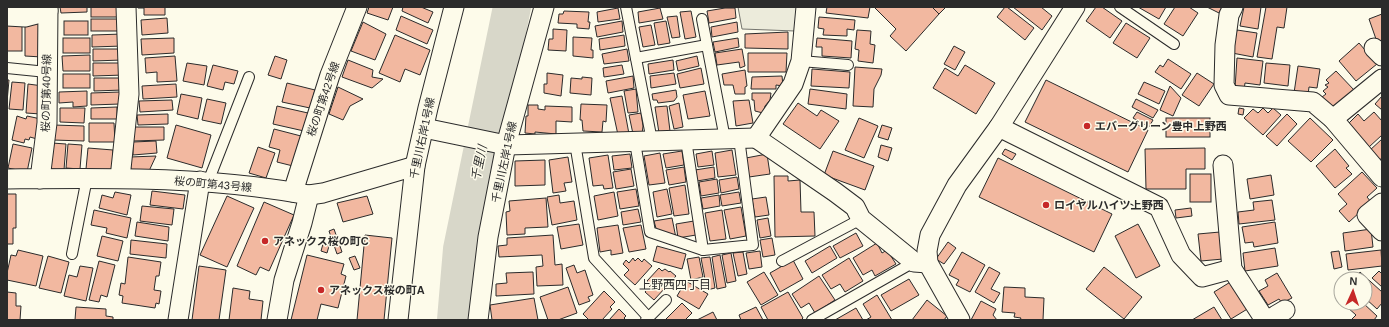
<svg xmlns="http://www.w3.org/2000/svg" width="1389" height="327" font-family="Arial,'Noto Sans JP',sans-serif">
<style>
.green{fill:#ecebdb;stroke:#74746e}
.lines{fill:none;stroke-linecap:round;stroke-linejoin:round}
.river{stroke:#d8d7c9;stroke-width:38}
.building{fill:#f2b8a0;stroke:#2b2b2b}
.service-casing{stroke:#2b2b2b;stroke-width:12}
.minor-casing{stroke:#2b2b2b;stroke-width:21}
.service{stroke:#fdfbea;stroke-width:10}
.minor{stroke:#fdfbea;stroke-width:19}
.poi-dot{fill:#c62828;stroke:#fdfbea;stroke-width:1.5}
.labels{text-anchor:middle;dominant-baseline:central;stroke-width:3;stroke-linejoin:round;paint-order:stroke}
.street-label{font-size:11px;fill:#2b2b2b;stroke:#fdfbea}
.poi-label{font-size:11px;font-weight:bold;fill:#2b2b2b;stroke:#fdfbea;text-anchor:start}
.water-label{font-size:12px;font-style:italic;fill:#2b2b2b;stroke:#fdfbea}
.neighbourhood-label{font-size:12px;fill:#2b2b2b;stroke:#fdfbea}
</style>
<rect width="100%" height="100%" fill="#fdfbea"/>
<polygon class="green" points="738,7 798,7 795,31 742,29"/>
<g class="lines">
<polyline class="river" points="456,320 462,249 512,7"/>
</g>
<g class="building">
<polygon points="60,7 87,7 87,12 61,13"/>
<rect x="91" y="7" width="31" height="10"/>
<polygon points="138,7 165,7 165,15 144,15 144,8 138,8"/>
<polygon points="369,7 393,7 388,20 367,13"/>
<polygon points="403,7 421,7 433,12 428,23 402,11"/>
<polygon points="827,7 870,7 868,18 826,13"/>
<polygon points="874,7 932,7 939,14 906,51 890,36 896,29"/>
<polygon points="932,7 946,7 939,14"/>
<polygon points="1005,7 1007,7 1034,28 1025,40 997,17"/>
<polygon points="1013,7 1041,7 1052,16 1042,30"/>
<polygon points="1096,7 1102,7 1122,21 1110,38 1086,21"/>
<polygon points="1138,7 1166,7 1159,19"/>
<polygon points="1175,7 1189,7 1198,13 1183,36 1164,24"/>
<polygon points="1207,7 1222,7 1219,13"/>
<polygon points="1244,7 1261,7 1258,29 1240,26"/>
<polygon points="1266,7 1287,7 1284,28 1277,27 1272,59 1257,57"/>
<polygon points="618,8 620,19 598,22 597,12"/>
<polygon points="660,8 663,19 639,23 638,12"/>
<polygon points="725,8 735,8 736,18 709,23 707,11"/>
<polygon points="564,11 589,12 588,22 590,22 589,29 577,28 577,24 558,23 559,14 563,14"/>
<polygon points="691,11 696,37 685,39 680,12"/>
<polygon points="1382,14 1382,40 1377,42 1369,19"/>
<polygon points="401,16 433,30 427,44 396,30"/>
<polygon points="677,16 680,37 672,38 667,17"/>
<polygon points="819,17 855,20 854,30 847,29 847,36 823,35 824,29 818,28"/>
<polygon points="167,18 168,33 142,35 141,20"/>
<rect x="91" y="19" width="31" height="12"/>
<polygon points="25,20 42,20 42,57 25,56"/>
<rect x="64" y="21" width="24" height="14"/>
<polygon points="622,21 623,32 597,37 595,26"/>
<polygon points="666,21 670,43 658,45 654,23"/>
<rect x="7" y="22" width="15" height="29"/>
<polygon points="363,22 386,34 375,60 351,51"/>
<polygon points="737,22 738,32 712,37 711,27"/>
<polygon points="1126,23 1150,38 1137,58 1113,43"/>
<polygon points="651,25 655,45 643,47 639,27"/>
<polygon points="553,29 567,30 566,51 548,50 549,39 553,39"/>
<polygon points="857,30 871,31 870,44 875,45 873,63 858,61 859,50 855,49"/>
<polygon points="1237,30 1257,33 1253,57 1232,53"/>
<polygon points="788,32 788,49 745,48 745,34"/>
<polygon points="123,34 123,46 92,47 92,35"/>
<polygon points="395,35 430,50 420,75 405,69 400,82 379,73"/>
<polygon points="624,35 625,46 600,50 599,39"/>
<polygon points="573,37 592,38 591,50 593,50 593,58 573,56"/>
<rect x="63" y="38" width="27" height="15"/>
<polygon points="174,38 174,53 142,55 141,39"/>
<polygon points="738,38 739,47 715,52 713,42"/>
<polygon points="817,38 852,41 851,58 822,56 822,47 816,47"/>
<polygon points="1359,43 1377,64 1356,81 1339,61"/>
<polygon points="954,46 965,52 955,70 944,64"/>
<polygon points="93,49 121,49 122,60 93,61"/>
<polygon points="627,49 629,61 604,64 602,54"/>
<polygon points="742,49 745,66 740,68 739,62 717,65 715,53"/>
<polygon points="748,53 787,53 786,72 748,72"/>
<polygon points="90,55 90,71 63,71 62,56"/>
<polygon points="175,56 177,81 157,82 157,72 146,73 145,58"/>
<polygon points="275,56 287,60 281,79 268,75"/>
<polygon points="697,56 699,66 678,71 676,61"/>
<polygon points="1237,58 1263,61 1260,85 1245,83 1244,90 1235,88"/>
<polygon points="1168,59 1191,74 1181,89 1155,72 1160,65 1163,67"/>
<polygon points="348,60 373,70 372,77 383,79 372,88 342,77"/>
<polygon points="673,60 674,70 649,74 648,64"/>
<polygon points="93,63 124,63 124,75 93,76"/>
<polygon points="187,63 207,66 204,85 183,81"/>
<polygon points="1266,63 1290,65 1288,86 1264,83"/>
<polygon points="213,65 238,71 234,84 225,82 223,90 207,86"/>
<polygon points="622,65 624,74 604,77 603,68"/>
<polygon points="965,65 995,83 976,114 933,88 945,68 958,76"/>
<polygon points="1298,66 1320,69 1317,88 1309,87 1308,95 1294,93"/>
<polygon points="855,67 882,69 881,75 874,89 873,107 853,106"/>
<polygon points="701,68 704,84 680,88 677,74"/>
<polygon points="812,69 850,72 849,88 811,86"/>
<polygon points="745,70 747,86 745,87 745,94 735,94 733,85 724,85 722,74"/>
<polygon points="1336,71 1355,91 1335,110 1322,97 1326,94 1323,91 1328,87 1325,85 1329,83 1326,80"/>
<polygon points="547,73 563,75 561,96 544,93 544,84 547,84"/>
<polygon points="674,73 676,84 651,88 650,76"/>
<polygon points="1197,73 1214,84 1199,106 1182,95"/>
<rect x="63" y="74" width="27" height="14"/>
<polygon points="633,76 634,88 608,93 606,81"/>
<polygon points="782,76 783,86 776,85 776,89 751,89 752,77"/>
<polygon points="582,77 592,78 591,95 570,93 571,78 582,79"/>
<polygon points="94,78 123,78 123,90 94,91"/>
<polygon points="7,80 9,80 7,102"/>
<polygon points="1046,80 1148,130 1128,172 1025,122"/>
<polygon points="12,82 25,83 23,110 9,109"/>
<polygon points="1144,82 1165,91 1159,104 1138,94"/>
<polygon points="287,83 315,90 310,108 282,102"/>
<polygon points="28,84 43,86 41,114 26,113"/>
<polygon points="176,84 177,97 143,99 142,86"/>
<polygon points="1170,86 1181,98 1173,116 1160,110"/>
<polygon points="338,87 363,99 350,106 343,120 329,114"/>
<polygon points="636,89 638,112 628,113 624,91"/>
<polygon points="810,89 847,94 846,109 808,104"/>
<polygon points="676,90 677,97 674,101 658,103 657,100 653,100 652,94"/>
<polygon points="87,91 87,106 73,107 73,102 59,103 59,92"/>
<polygon points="705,91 710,116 688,119 683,95"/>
<polygon points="120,92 120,104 91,105 91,93"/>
<polygon points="752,93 771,93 770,100 765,106 763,113 755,111 754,100 752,100"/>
<polygon points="181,94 202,98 198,119 177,114"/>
<polygon points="622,96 629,134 618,135 610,98"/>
<polygon points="1382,96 1382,110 1375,104"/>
<polygon points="207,99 226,103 221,124 202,120"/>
<polygon points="1136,99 1158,110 1153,118 1132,107"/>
<polygon points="172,100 173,110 140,112 139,101"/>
<polygon points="749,100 753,123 736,126 733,101"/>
<polygon points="679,103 683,127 674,129 669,106"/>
<polygon points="798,103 817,116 821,110 839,121 820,149 783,124"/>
<polygon points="581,104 607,105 606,122 603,121 602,132 583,131 582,120 580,120"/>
<polygon points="528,105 538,105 538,109 545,110 545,106 572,107 572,122 556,121 556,134 535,132 535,134 525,133 526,116 528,116"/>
<polygon points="277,106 308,113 304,131 273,124"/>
<polygon points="667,106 670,131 659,133 655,107"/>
<polygon points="117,107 117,119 91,119 91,108"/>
<polygon points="60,108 85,108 84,123 60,122"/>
<polygon points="1239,108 1244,109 1243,115 1238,114"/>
<polygon points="1263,108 1268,113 1273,108 1281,115 1263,135 1244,118 1253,109 1258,113"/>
<polygon points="1137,112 1153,120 1149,127 1133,118"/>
<polygon points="1374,112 1382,121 1382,135 1369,147 1348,124 1358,114 1364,121"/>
<polygon points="641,113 643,126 642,134 633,134 629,115"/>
<polygon points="168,114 168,124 138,125 137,115"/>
<polygon points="1287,114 1297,124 1277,146 1266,136"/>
<polygon points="17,116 26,119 27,116 41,119 37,139 30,137 29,140 25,139 24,143 12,140"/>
<polygon points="859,118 878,126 864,158 845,150"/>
<rect x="1166" y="118" width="44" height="19"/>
<polygon points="1310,118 1333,140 1311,162 1288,141"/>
<polygon points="89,123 114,123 115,142 89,142"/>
<polygon points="54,125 84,126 84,141 53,140"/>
<polygon points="176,125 211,135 202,168 167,158"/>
<polygon points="882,125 892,128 888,140 878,137"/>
<polygon points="133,127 164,127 164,140 133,141"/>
<polygon points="274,129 301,136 293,166 277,162 280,150 269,147"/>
<polygon points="1382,139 1382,158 1378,161 1369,151"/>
<polygon points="156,141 157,153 133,155 133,142"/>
<polygon points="52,143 66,144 64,170 50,169"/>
<polygon points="13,144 32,148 27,172 8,168"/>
<polygon points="68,144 82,145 80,169 66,168"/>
<polygon points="881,145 892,148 888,161 878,157"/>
<polygon points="258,147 275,153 266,178 249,173"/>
<polygon points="88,148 113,150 112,170 86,169"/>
<polygon points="1205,148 1205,169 1186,169 1186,189 1146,189 1145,149"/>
<polygon points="1005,149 1016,154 1012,160 1002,154"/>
<polygon points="1335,149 1349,166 1346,168 1352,174 1335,188 1316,166"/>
<polygon points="732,150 736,175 718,177 715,153"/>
<polygon points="682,151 684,165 666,168 663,154"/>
<polygon points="712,151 714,165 698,167 696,154"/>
<polygon points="833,151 874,166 865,190 824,175"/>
<polygon points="660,153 665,183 649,185 644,156"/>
<polygon points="630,154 632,168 614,170 612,156"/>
<polygon points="767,154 770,174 749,177 746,158"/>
<polygon points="608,155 613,188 604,189 603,185 593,186 589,158"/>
<polygon points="156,156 149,171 131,172 130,157"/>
<polygon points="568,157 572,182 564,183 566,191 553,193 549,160"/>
<polygon points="998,158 1112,214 1094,252 979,197"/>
<polygon points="545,160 545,185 515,186 515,161"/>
<polygon points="684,167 686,182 669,185 666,170"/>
<polygon points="714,167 715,178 697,181 695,170"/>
<polygon points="631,169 634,186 616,189 613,172"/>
<polygon points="1362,172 1377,188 1367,197 1371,202 1349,222 1339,211 1347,204 1338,194"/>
<rect x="1190" y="174" width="21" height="28"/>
<polygon points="1271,175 1274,195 1250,199 1247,179"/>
<polygon points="774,176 788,176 788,181 800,180 801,212 814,212 815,236 775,237"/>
<polygon points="737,177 739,189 721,193 719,180"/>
<polygon points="717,179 719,193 701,196 699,182"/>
<polygon points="685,185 689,214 674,216 669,188"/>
<polygon points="636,189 639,206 620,209 617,192"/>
<polygon points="667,189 672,214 657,217 653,192"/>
<polygon points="152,191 185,195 183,209 150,205"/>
<polygon points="115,192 131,195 127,215 99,208 102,195 113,198"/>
<polygon points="614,192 618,216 598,220 594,196"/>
<polygon points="739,192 741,203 722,206 720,195"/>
<polygon points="7,194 16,194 16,228 13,228 13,244 7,244"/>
<polygon points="559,195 560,203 574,201 577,220 552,225 547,197"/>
<polygon points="719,195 720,206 703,209 701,198"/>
<polygon points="227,196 254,208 227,267 200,255"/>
<polygon points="367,196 373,214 343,222 337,203"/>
<polygon points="766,197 769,215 755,217 752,199"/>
<polygon points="546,198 548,227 525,228 525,234 507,235 506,212 510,211 509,201"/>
<polygon points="1272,200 1275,220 1239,224 1238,212 1254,210 1253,202"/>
<polygon points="264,202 294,215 269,271 260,267 256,275 237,266"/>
<polygon points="142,206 174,209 172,225 140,221"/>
<polygon points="741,207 746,236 730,239 724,210"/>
<polygon points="1191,208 1192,216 1176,218 1175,210"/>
<polygon points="638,209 641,222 623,225 621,212"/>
<polygon points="94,210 131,218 127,238 106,233 107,228 91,225"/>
<polygon points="722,210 726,239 710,241 705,213"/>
<polygon points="672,218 676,238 657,232 654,221"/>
<polygon points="768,218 771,236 760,238 757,220"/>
<polygon points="694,221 696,235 678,238 676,224"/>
<polygon points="137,222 169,227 168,241 135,236"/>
<polygon points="1275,222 1278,243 1254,247 1253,242 1245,243 1242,227"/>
<polygon points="579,224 583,245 561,249 557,227"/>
<polygon points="1138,224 1160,266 1136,278 1115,236"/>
<polygon points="618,225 623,253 611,255 611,250 600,252 597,228"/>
<polygon points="641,225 646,249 629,252 623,228"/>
<polygon points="334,229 342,252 337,254 329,231"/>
<polygon points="1371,229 1373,247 1345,251 1343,233"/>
<polygon points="1220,232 1223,259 1201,261 1198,234"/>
<polygon points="856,233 863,246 840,258 833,246"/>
<polygon points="365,235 392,238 384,320 357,320"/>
<polygon points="553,235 555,265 562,264 563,285 537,286 536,267 543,266 542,255 499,257 498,246 507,245 507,238"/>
<polygon points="102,236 123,241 118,261 97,256"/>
<polygon points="772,238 775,255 763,257 760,240"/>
<polygon points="131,240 167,244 166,258 130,254"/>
<polygon points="948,242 956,248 944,264 936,259"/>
<polygon points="877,243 882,253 887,250 896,264 875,276 872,270 863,275 853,258"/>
<polygon points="323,244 329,246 327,253 321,251"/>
<polygon points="657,246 686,254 682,269 653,261"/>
<polygon points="830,246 837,258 812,273 805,261"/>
<polygon points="1275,248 1278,266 1245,271 1243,253"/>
<polygon points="18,250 43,256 36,286 7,280 7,273 11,255 16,256"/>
<polygon points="1381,250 1382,266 1348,270 1346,254"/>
<polygon points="760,251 762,267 749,269 746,253"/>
<polygon points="1339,251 1342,267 1334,269 1331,252"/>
<polygon points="743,252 747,274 738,276 733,253"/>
<polygon points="962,252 985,265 970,292 956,285 959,280 949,275"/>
<polygon points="731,253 736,281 727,283 722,255"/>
<polygon points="307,255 344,264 341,274 346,276 338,308 321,304 317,320 291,320"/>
<polygon points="720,255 726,287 717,289 712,257"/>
<polygon points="48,256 69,262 61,293 39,288"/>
<polygon points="355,256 360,268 354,270 349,258"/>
<polygon points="128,257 161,262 159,276 156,276 154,290 161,291 159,304 156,303 155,308 122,303 123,296 119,295 121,283 125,284"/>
<polygon points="699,257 703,277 691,280 687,259"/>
<polygon points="710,257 715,288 707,290 701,258"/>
<polygon points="633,258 635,261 638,258 642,262 644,259 652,266 635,285 624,275 629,270 623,264 626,260 629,263"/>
<polygon points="849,258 863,281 845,292 840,284 831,289 822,275"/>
<polygon points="793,260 803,279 780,292 770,273"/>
<polygon points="99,261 115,265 107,297 101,295 99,302 89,300"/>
<polygon points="574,265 577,273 585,270 593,295 588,297 590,301 579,305 566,268"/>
<polygon points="80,266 93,268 86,301 64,296 69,275 77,277"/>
<polygon points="199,266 226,270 219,320 192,320"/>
<polygon points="989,267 1000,273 991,289 1000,293 994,303 975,292"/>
<polygon points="1104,267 1142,297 1124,319 1086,289"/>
<polygon points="659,268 662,271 665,269 669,272 670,271 676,276 654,300 645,292 651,285 647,281"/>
<polygon points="1379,271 1382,274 1382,287 1372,278"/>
<polygon points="533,272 534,294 496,296 496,284 507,283 506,273"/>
<polygon points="764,272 778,295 761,305 747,282"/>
<polygon points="1360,272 1382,292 1382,303 1377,309 1365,298 1365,279 1353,279"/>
<polygon points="1277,273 1292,298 1282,303 1279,299 1268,305 1259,291 1268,286 1265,280"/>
<polygon points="819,276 835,300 815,313 809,303 801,308 792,294"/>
<polygon points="909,279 919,295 891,311 881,295"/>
<polygon points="686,281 708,294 699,309 677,296"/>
<polygon points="1232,281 1249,308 1231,319 1214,292"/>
<polygon points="568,287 577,313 558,320 548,320 540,297"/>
<polygon points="1004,287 1025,288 1025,297 1044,298 1043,320 1020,320 1021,318 1014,317 1015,313 1002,312"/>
<polygon points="233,288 250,291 249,299 263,301 261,320 229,320"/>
<polygon points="604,291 615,302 610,307 612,309 602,320 589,320 583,314"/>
<polygon points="7,292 16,293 16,306 21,306 20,320 7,320"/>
<polygon points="788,292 803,318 801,320 768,320 761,307"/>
<polygon points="877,295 892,320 866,320 871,317 863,304"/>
<polygon points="534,298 538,320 492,320 490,305"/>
<polygon points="927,300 947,316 944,320 912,320"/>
<polygon points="981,301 996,309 993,315 997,320 971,320"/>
<polygon points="682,303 692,313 685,320 665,320"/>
<polygon points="1351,303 1363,303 1377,316 1374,320 1351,320 1356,315 1347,307"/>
<polygon points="76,307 106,309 106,316 113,317 113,320 75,320"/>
<polygon points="756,307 763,320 741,320 739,315"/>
<polygon points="1214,307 1222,320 1192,320"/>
<polygon points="856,308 863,320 835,320"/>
<polygon points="619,309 626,316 624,318 626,320 609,320"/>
<polygon points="713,312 717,320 697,320"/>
</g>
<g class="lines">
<defs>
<g id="service">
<polyline points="626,7 652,141"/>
<polyline points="1120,7 1174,44"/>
<polyline points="702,19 725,139"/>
<polyline points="636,58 707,45"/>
<polyline points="801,61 848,65"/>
<polyline points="7,68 47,72"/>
<polyline points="686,140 703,250"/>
<polyline points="635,142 650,232 703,250 753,245 739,138"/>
<polyline points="575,143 594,258 648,317"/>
<polyline points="208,182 249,77"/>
<polyline points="72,254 87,178"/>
<polyline points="782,261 861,219"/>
<polyline points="646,320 666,300"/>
<polyline points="812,320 914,262"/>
</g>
<g id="minor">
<polyline points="806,7 801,61 793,84 756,138 835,192 855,207 861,219 914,262 928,263"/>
<polyline points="1233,7 1229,15 1225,45 1224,85 1229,95 1313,102 1333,119 1382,177"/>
<polyline points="7,16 25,17 48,11"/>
<polyline points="1374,48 1382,56"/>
<polyline points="1333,119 1382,79"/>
<polyline points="999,127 1159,207 1181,255 1202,277 1232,269"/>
<polyline points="424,128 506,145 756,138"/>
<polyline points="1223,165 1232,269 1265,320"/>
<polyline points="120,178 129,94 126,7"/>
<path d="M7,179C108,178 209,176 309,195L323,193L415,166"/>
<polyline points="40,179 47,123 48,7"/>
<polyline points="293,192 330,75 357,7"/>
<polyline points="1382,203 1367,215 1382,231"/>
<polyline points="178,320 200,181"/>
<polyline points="277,320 284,280 302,223 309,195"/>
<polyline points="398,320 415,166 428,108 454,7"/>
<polyline points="478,320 488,237 506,145 544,7"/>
<polyline points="960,320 928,263 927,251 930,235 957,185 999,127 1075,7"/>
<polyline points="1268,320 1285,310"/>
</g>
</defs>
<use href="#service" class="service-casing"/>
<use href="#minor" class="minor-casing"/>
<use href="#service" class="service"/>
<use href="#minor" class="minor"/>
</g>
<g class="poi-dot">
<circle cx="1087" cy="126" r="4"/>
<circle cx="1046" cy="205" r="4"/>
<circle cx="265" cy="241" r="4"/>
<circle cx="321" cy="290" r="4"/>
</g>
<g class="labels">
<g class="street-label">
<text transform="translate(46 93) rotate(-89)">桜の町第40号線</text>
<text transform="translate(323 99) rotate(-71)">桜の町第42号線</text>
<text transform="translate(422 138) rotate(-78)">千里川右岸1号線</text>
<text transform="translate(504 162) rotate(-78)">千里川左岸1号線</text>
<text transform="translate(213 184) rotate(5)">桜の町第43号線</text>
</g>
<g class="poi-label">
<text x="1095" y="126">エバーグリーン豊中上野西</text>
<text x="1054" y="205">ロイヤルハイツ上野西</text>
<text x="273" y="241">アネックス桜の町C</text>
<text x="329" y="290">アネックス桜の町A</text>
</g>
<g class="water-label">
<text transform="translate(479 163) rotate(-78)">千里川</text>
</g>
<g class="neighbourhood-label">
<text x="675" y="285">上野西四丁目</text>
</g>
</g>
<rect width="1389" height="327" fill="none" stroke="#2b2b2b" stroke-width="16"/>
<g transform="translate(1353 291) rotate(3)"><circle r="19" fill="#fdfbea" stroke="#a9a89e"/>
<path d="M0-3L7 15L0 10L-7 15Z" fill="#c62828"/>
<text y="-6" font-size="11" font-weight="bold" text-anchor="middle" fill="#2b2b2b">N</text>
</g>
</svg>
